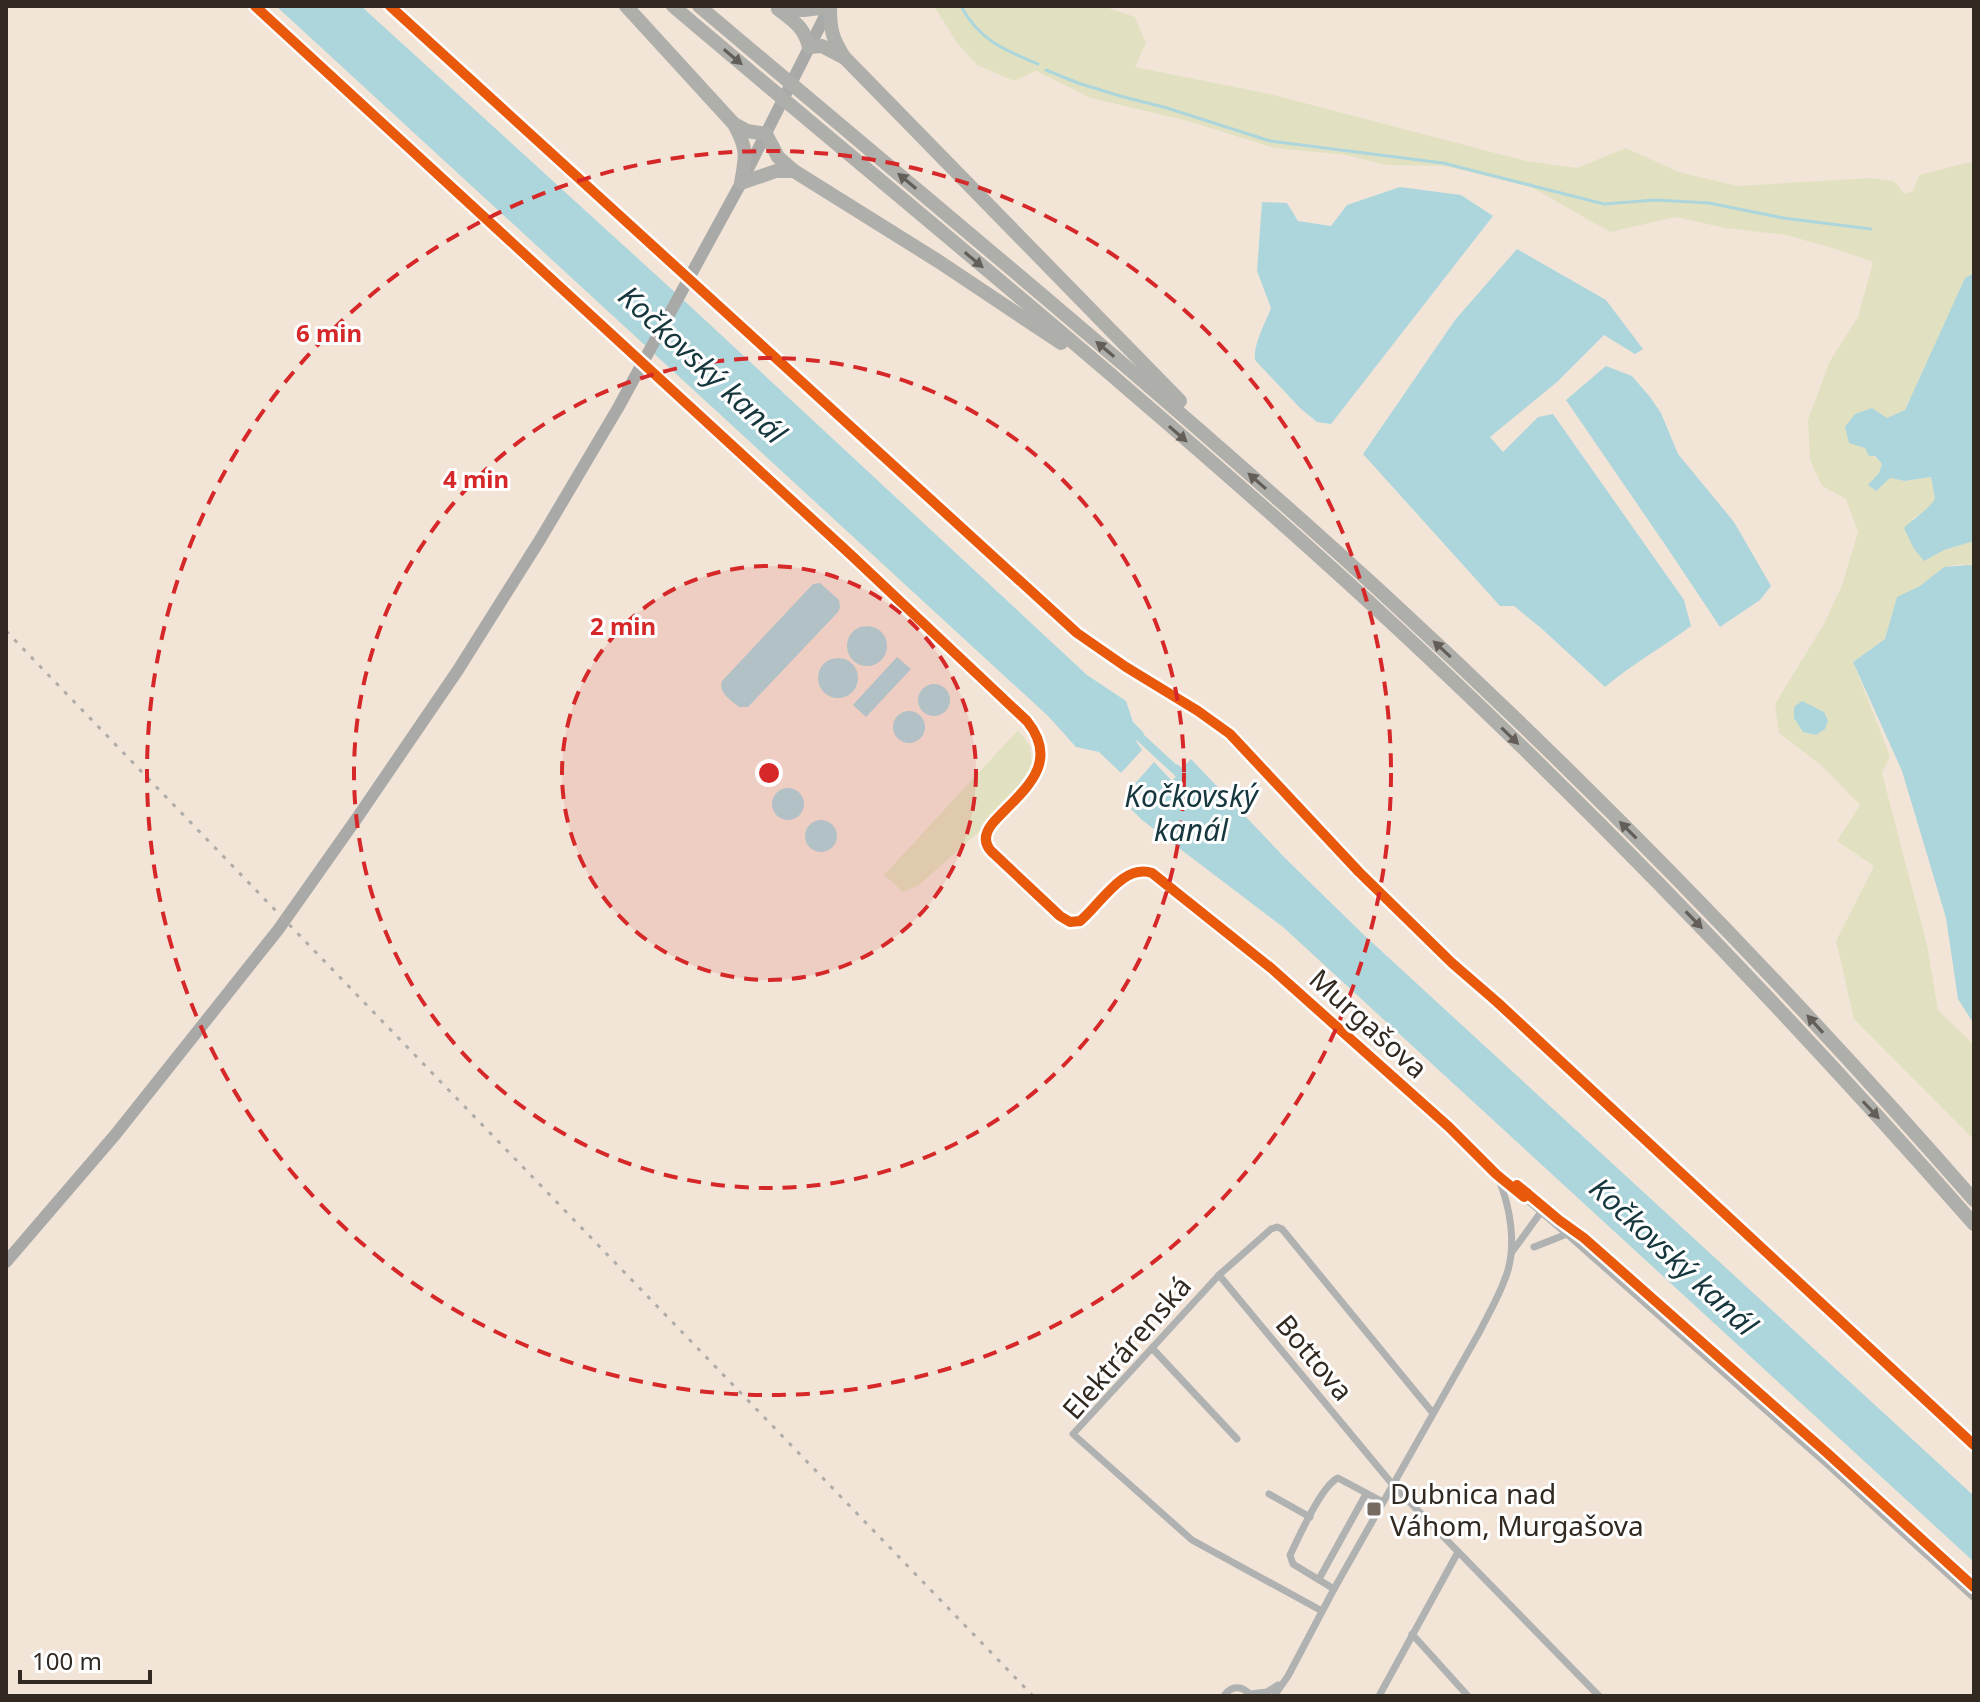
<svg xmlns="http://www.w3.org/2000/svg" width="1980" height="1702" font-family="'Noto Sans',sans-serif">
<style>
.green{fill:#e1e1c1}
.water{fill:#add6dc}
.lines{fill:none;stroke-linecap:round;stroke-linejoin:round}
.stream{stroke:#add6dc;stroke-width:3}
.canal{stroke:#add6dc;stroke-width:9}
.minor{stroke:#b0b2b2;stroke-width:7}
.primary{stroke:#a9aaa8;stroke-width:12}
.motorway{stroke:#aeaeab;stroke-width:14}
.rail{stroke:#b0aca8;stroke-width:3;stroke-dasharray:4 8;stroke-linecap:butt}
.cycleway-casing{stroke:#fff;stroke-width:15}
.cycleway{stroke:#e8590c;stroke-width:10}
.oneway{fill:#645e58}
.ring{fill:none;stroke:#d62828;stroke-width:4;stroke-dasharray:14 10}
.poi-dot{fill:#756b61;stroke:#fff;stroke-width:3}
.labels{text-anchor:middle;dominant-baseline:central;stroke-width:6;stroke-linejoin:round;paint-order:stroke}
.street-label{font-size:28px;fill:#322921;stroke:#fff}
.poi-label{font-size:28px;fill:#322921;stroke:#fff;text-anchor:start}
.water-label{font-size:30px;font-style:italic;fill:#17373e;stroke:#fff}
.centre{fill:#d62828;stroke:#fff;stroke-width:4}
.ring-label{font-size:24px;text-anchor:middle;font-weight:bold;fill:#d62828;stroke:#fff;stroke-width:6;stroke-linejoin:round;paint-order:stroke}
</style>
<rect width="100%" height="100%" fill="#f2e5d8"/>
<g class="green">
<path d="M934,6H1103L1135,17L1146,43L1135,67L1270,94L1526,161L1577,168L1626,148L1679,172L1737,186L1871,178L1894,181L1905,194L1913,191L1919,175L1974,161V273L1965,279L1905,410L1887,418L1872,409L1855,414L1865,448L1882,464L1879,473L1868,485L1876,491L1890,478L1905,481L1931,477L1935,499L1928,510L1912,519L1944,550L1974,541V567C1949,559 1940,572 1921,585C1914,590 1905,593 1898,597L1885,639L1853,662L1890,756L1882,773L1927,945L1938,1010L1974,1045V1140L1854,1019L1836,941L1874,866L1837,841L1860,805L1822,766L1779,733L1775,704L1824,624L1842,585L1858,532L1846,499L1822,486L1810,460L1808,420L1830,361L1858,317L1873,262L1836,249L1786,235L1725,228L1676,217L1610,232L1531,187L1445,166L1386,165L1347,155L1274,148L1188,121L1091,98L1036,71L1014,81L977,65L957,43Z"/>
<polygon points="1018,730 1030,746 1032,763 1029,778 983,828 919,885 903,892 884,875"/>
</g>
<g class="water">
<polygon points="276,6 361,6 690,306 1087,675 1126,701 1133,722 1144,733 1136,741 1142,750 1121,773 1099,752 1076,747 1048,716"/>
<path d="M1400,187L1461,195L1493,216L1331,424L1317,422L1300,408L1255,360C1253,344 1265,324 1271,308L1257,271L1262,202L1287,203L1298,221L1331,226L1347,205Z"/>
<path d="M1517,249L1606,300L1643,349L1635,354L1604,335L1557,382L1490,437L1503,452L1538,417L1553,414L1684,600L1691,626C1663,647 1632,664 1605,687L1541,628L1514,606H1500L1363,454L1455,320Z"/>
<path d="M1974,273V541L1944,550L1924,561L1914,549L1904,528C1915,517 1926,512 1935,499L1931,477L1905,481L1890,478L1876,491L1868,485L1879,473L1882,464L1875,456H1869L1865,448L1849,443L1845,427L1855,414L1872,408L1887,418L1905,410L1965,278Z"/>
<polygon points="1606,366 1632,376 1650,397 1661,413 1678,454 1734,522 1771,586 1760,600 1720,627 1668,549 1566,400"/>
<polygon points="1970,565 1974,567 1974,1024 1958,999 1946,918 1902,771 1853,662 1885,639 1897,597 1920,586 1944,567"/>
<path d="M820,583L839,600L840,608L838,612L748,707H739C730,700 718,692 722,681L813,584Z"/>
<circle cx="867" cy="646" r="20"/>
<polygon points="897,657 911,669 866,717 853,705"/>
<circle cx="838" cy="678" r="20"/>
<circle cx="934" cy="700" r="16"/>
<polygon points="1802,701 1824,712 1828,721 1825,729 1816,735 1803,732 1794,718 1794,707"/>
<circle cx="909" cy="727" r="16"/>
<polygon points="1191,759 1285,858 1364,935 1974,1496 1974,1562 1283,927 1142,820 1131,809 1143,797 1132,787 1154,762 1172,781 1177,775 1172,770 1177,764 1182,768"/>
<circle cx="788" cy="804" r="16"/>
<circle cx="821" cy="836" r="16"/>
</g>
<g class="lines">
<g class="stream">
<path d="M961,6C979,40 1004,50 1038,64"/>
<polyline points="1046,70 1078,83 1120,96 1167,108 1270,141 1443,163 1604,204 1655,200 1709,203 1783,218 1871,229"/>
</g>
<polyline class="canal" points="1131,729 1182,776"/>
<g class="minor">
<path d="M255,6L851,555L1027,721C1075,781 990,799 986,842L991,851L1060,916C1067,922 1075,925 1083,919L1127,875L1142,871L1158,877C1251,946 1336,1026 1422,1103C1441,1120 1491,1159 1499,1180C1510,1207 1516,1242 1508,1270C1502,1291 1490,1311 1480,1331L1334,1589L1288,1676L1274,1696"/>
<polyline points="390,6 1077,633 1126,667 1198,711 1230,734 1359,872 1452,963 1497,1002 1974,1445"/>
<polyline points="1498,1175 1567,1234 1828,1465 1974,1598"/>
<polyline points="1534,1247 1567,1234"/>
<polyline points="1512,1252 1541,1212"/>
<polyline points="1219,1275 1393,1485 1599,1696"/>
<polyline points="1152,1348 1237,1439"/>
<polyline points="1269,1494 1310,1517"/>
<polyline points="1319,1579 1366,1494"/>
<path d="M1334,1589L1293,1564L1290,1555C1299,1537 1321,1486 1338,1478L1383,1502"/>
<polyline points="1322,1611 1192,1540 1073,1434 1219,1275 1271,1229 1277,1227 1282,1229 1432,1412"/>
<polyline points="1412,1634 1468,1696"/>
<polyline points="1250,1694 1267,1692 1278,1685"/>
<path d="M1224,1696C1231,1685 1243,1685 1251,1696"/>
<polyline points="1379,1696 1458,1552"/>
</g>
<polyline class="primary" points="6,1262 115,1135 278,930 357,818 458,670 541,538 618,408 741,183 830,6"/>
<g class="motorway">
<path d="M626,6L734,124C748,150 746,155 741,183"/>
<path d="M673,6C905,203 1143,395 1368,601C1581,797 1783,1007 1974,1224"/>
<path d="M699,6C927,199 1158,388 1379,590C1588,782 1787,986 1974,1200"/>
<path d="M778,9C794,21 804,27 809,47L822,46L843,57"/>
<path d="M780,9L803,10L830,7C830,29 832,38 844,57L1180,401"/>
<polyline points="734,124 747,131 766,134 778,157 794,171 938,261 1061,343"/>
<polyline points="741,183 776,171 794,171"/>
</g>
<polyline class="rail" points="6,631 1033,1696"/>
<defs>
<g id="cycleway">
<path d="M255,6L851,555L1027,721C1063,766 1019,793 992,824C985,833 983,842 991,851L1060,916L1070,922L1080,921C1100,905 1123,863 1152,873L1271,968L1449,1127L1496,1174L1524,1197L1527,1193"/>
<polyline points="390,6 1077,633 1126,667 1198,711 1230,734 1359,872 1452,963 1497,1002 1974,1445"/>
<polyline points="1517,1185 1559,1220 1584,1238 1826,1452 1974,1587"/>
</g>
</defs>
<use href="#cycleway" class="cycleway-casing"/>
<use href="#cycleway" class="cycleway"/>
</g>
<defs><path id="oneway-solid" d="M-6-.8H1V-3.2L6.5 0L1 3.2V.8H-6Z" transform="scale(2)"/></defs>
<g class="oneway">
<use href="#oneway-solid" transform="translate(733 57) rotate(40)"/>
<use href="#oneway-solid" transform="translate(907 181) rotate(-140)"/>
<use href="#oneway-solid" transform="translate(974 260) rotate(40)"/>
<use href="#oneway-solid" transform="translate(1105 349) rotate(-140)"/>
<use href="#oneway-solid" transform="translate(1178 434) rotate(41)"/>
<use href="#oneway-solid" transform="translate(1257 481) rotate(-139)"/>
<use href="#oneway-solid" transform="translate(1442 649) rotate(-137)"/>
<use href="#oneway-solid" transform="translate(1510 736) rotate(44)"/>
<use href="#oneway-solid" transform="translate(1628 830) rotate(-135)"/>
<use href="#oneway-solid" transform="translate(1694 920) rotate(46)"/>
<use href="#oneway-solid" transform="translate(1815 1024) rotate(-132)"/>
<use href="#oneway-solid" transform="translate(1871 1110) rotate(47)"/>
</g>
<circle cx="769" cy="773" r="207" fill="#d62828" fill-opacity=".12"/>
<g class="ring">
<circle cx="769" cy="773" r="207"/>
<circle cx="769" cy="773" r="415"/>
<circle cx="769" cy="773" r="622"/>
</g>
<rect class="poi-dot" x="1366" y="1501" width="16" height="16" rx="4"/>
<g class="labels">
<g class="street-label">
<text transform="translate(1369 1023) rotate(42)">Murgašova</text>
<text transform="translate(1126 1347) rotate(-49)">Elektrárenská</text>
<text transform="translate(1315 1357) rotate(50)">Bottova</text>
</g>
<g class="poi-label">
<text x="1390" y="1493">Dubnica nad<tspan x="1390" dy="32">Váhom, Murgašova</tspan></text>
</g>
<g class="water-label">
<text transform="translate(703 364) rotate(43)">Kočkovský kanál</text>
<text x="1191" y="795">Kočkovský<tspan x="1191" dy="34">kanál</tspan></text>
<text transform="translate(1674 1256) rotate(43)">Kočkovský kanál</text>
</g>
</g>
<circle cx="769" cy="773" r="12" class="centre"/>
<g class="ring-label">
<text x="329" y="342">6 min</text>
<text x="476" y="488">4 min</text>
<text x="623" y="635">2 min</text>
</g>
<rect width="1980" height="1702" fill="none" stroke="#322921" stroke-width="16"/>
<path d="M20 1670v12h130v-12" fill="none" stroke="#322921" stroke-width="4"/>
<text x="32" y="1670" font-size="24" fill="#322921" stroke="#ffffff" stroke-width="6" paint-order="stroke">100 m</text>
</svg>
